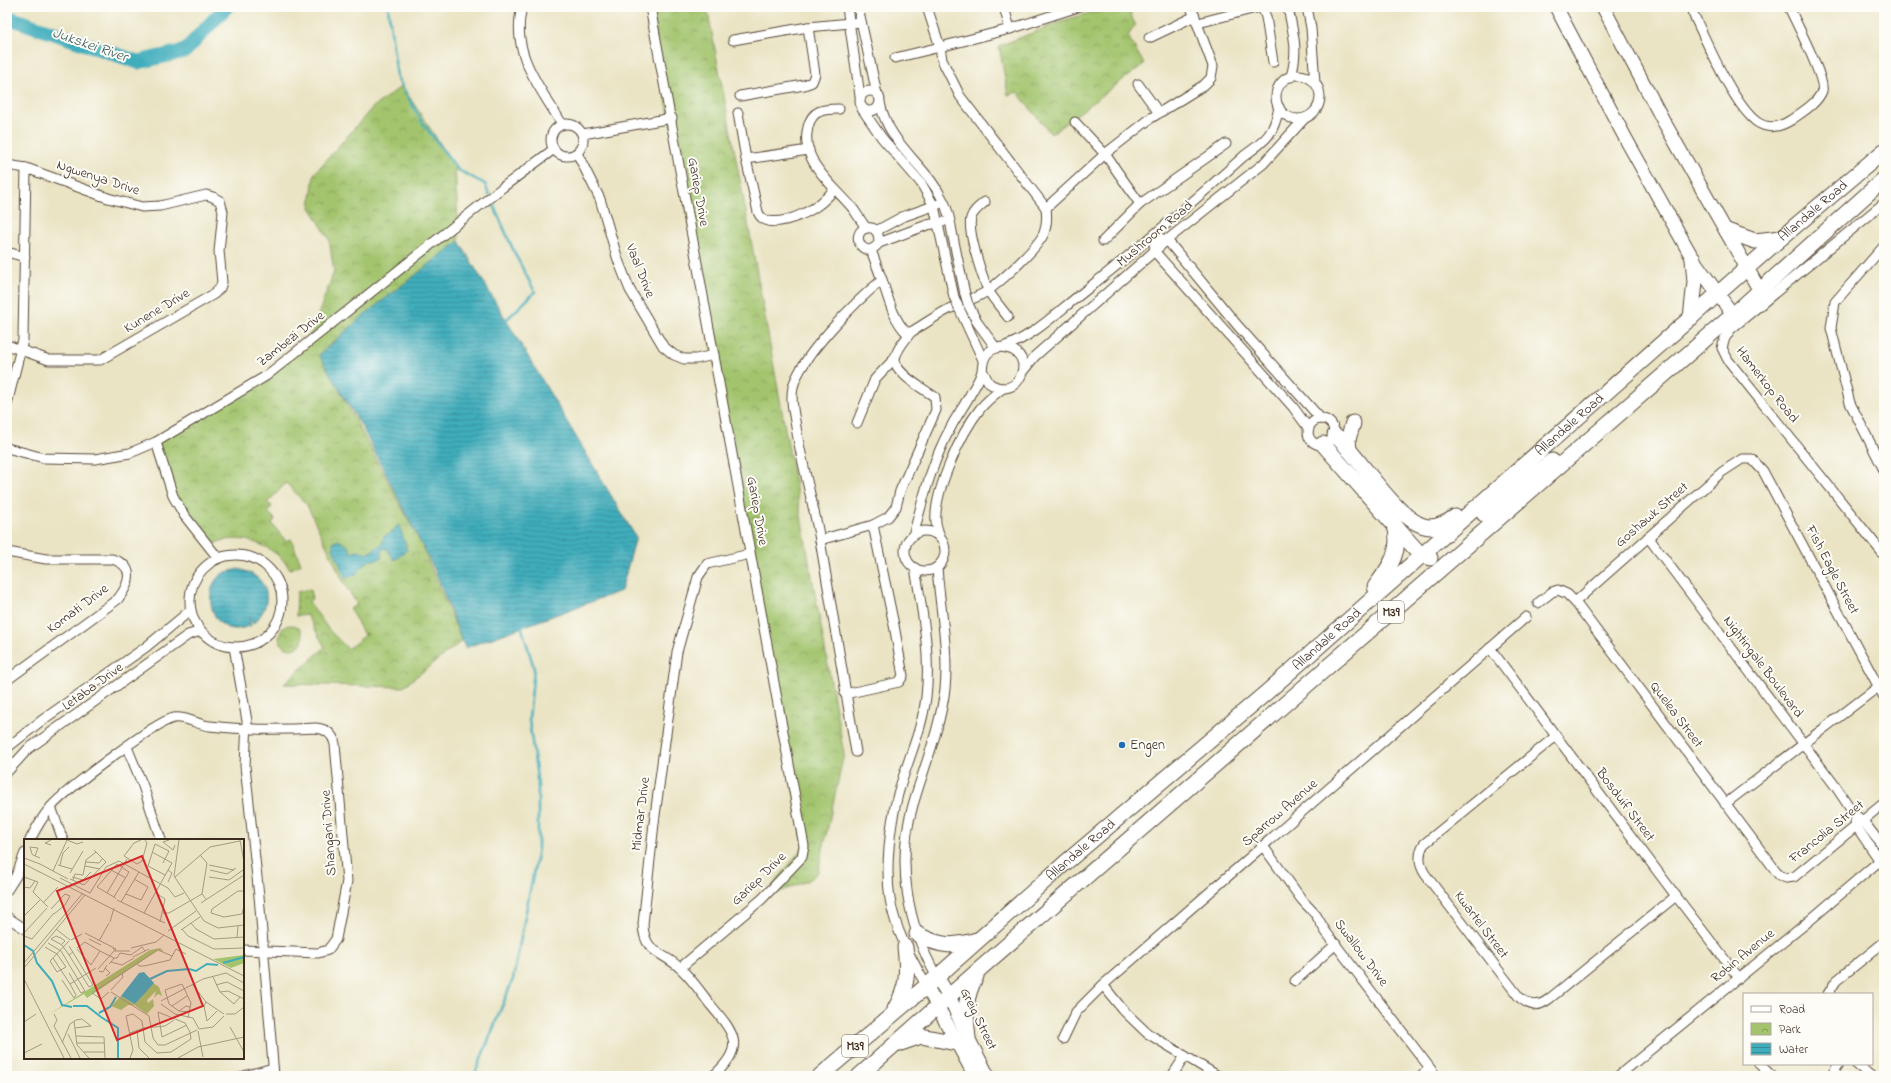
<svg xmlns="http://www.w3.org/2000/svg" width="1891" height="1083" font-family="'Indie Flower',sans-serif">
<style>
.park{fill:url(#park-crowns);stroke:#6f7746}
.water{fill:url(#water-rules);stroke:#3d6c6d}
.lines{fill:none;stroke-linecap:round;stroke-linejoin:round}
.stream{stroke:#3fadbc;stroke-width:2.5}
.river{stroke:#3fadbc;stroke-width:15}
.street-casing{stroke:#554637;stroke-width:11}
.secondary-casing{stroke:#554637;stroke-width:15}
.primary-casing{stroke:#554637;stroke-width:17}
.street{stroke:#fff;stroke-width:9}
.secondary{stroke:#fff;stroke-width:13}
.primary{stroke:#fff;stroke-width:15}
.street-bridge-casing{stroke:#554637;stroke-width:11;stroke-linecap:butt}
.street-bridge{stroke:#fff;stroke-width:9}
.poi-dot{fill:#1f6fb2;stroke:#fdfcf7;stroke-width:1.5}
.labels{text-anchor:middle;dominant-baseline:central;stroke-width:4;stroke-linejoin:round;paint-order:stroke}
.shield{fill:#fdfcf7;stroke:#75695f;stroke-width:1}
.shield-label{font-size:13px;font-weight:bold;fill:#3b2a1e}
.street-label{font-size:14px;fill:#3b2a1e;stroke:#fdfcf7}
.poi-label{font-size:14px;fill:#3b2a1e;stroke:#fdfcf7;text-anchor:start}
.water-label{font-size:15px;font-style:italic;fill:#3d5e5d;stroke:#fdfcf7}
.inset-river{fill:none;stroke:#3fadbc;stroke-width:2}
.inset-road{fill:none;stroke:#a49a82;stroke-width:1}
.view{fill:#d62828;fill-opacity:0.15;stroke:#d62828;stroke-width:2}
.inset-edge{fill:none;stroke:#3b2a1e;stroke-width:2}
</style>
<defs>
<pattern id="park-crowns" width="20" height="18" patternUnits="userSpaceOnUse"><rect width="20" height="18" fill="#a3c46d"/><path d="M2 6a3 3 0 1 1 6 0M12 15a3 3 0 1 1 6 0" fill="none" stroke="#869f59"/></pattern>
<pattern id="water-rules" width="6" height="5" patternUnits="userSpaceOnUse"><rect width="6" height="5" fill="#3fadbc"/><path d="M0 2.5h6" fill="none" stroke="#368d98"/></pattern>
</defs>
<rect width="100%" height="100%" fill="#fdfcf7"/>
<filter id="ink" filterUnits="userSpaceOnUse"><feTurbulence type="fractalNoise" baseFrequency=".025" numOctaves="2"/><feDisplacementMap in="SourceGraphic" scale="8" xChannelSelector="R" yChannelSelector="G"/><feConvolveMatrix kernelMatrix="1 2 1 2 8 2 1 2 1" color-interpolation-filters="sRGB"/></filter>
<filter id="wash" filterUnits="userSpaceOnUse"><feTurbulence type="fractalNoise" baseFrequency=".012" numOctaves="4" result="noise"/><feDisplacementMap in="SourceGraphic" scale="16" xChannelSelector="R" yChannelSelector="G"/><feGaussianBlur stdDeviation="0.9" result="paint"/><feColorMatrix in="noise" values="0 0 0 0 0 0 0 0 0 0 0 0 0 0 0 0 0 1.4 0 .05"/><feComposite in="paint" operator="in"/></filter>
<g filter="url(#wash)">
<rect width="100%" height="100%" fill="#eae4c4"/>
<g class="park">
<polygon points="649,7 707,7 744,201 844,754 818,872 809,880 762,899 804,846"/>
<polygon points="1110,7 1128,7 1135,25 1128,36 1144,64 1051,134 1017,92 1008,95 999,46 1068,19"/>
<path d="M402,86L455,166L459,241L387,297L320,353L422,546L462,641L403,687L284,684L325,647L306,614L296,616L297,592L310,589L312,599L309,602L329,630L348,649L368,633L364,635L350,609L357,604L344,583L307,505L286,483L267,503L272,506L268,512L275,519L272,524L286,541L291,539L301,564L290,569C274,544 237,530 209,546L179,508L156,442L263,378L307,344L334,272L329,239L310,207L314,174L373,107Z"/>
<circle cx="291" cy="637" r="12"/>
</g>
<g class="water">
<polygon points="459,241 636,537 621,591 465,648 435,571 362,427 319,355 364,315"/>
<polygon points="399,524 407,550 398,558 394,560 386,548 382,550 381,559 368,561 356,574 347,578 345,577 333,549 333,542 339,540 349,547 352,553 359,550 367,554 382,544 384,536 390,534"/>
<path d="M238,569C269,575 276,603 253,624L249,617L251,626C245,627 238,630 233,629C207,626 202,581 226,572C230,571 235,570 238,569Z"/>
</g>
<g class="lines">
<g class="stream">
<polyline points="388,7 397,77 422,122 458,170 485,184 489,195"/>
<polyline points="491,199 515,254 535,292 504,322"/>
<polyline points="474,1076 513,979 538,849 538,786 529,719 534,668 521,625"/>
</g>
<polyline class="river" points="7,17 138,62 185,51 226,7"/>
</g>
</g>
<g filter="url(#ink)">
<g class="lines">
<defs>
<g id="street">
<path d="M522,7C510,53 540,87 562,124"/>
<polyline points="650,7 804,846 802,857 762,899 680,968"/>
<polyline points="847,7 860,96"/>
<polyline points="858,7 877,94"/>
<polyline points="1004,7 1010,29"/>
<polyline points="1078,7 1010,29 940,47 942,60 960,96 1046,208 1105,154 1151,118 1204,85 1211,78 1213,66 1191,7"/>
<polyline points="1262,7 1266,17 1273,62"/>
<path d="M1288,7C1293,35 1299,47 1291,77"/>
<polyline points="1307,7 1311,28 1315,83"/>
<path d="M1690,7C1704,36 1733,105 1757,122C1769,130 1780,127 1791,120C1802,112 1817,104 1822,91C1826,79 1795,21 1789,7"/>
<polyline points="1198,23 1260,7"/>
<polyline points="1149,38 1195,16"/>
<polyline points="733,40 808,27 861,22"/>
<polyline points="895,58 940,47 927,7"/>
<circle cx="1298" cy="97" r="22"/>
<polyline points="1138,84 1159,113"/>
<circle cx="870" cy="101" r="10"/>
<polyline points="740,96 804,85 812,82 815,74 808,27"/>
<path d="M880,103C889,146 926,164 944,202C949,212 951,225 953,237C957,256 961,275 965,294"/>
<path d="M839,109C823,109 812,110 808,127C799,162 835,186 854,210C858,216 862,222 866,228"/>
<polyline points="862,109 882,138 921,183 934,206 954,297"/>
<polyline points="738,113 746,159 809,150"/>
<polyline points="1075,122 1105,154 1140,204"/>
<circle cx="567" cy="140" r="16"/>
<polyline points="583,134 672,118"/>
<polyline points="577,153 600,199 618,260 630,290 663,346 674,355 684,359 696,359 714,355"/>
<path d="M746,159L758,212C766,233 807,214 818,205C824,201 829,195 834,190"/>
<polyline points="7,165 26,168 108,198 142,207 160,206 206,195 213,197 220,201 223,212 219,251 222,282 220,288 214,294 100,360 49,360 7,345"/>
<path d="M985,202C979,207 973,211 971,218C967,231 982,276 988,290C993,299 1002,309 1008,317"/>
<polyline points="1884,203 1731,329 1725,338 1722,348 1728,360 1884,555"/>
<polyline points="876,231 902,217 939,204"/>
<polyline points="1103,241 1140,204 1226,144"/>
<path d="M879,243C879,235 877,226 867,228C848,232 864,263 879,243L927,225L943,222"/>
<polyline points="1884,246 1835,302 1831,328 1850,403 1884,470"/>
<polyline points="7,252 25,257"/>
<path d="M882,280C888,297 893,319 906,332H911C925,324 938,314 953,307C964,301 978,298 989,290C1003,279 1038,248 1044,233C1047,225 1047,216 1046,208"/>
<polyline points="968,304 977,322 996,348"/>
<polyline points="959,308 983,360"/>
<path d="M1003,347C1033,337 1056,313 1081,294C1137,250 1191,204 1244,156C1266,140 1274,135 1279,107"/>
<polyline points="1023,371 1035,356 1167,240 1263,164 1305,118"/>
<polyline points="7,404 23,340 26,168"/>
<circle cx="1321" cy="432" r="13"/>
<polyline points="857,423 875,379 895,358"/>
<polyline points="1309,429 1293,407 1155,252 1153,236 1167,240 1238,326 1321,419"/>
<polyline points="156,442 173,496 184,515 218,558"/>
<polyline points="7,448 44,458 95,459 130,453 156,442 266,376 503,187 554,149"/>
<circle cx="925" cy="551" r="20"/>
<path d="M913,536C923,499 932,461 951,427C957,415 965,405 971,393C975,386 980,379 982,371C983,365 982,360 987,354C991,349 999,346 1006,348C1038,353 1020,404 989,383L982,370"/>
<polyline points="1648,537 1836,787 1854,814 1863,821 1884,848"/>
<path d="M940,538C939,533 937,528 936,523C933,493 961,433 980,409C986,401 994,395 1003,388"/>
<path d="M820,540C813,502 802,465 796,427C794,414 790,400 793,387C800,357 858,299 882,280L871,250"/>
<path d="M7,552L46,559H112C136,566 130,583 118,599L7,680"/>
<circle cx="236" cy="601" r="46"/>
<path d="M915,568C922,610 931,654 926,697C922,731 907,761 898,794C890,825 885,867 890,899C895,930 911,958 926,985"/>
<polyline points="1575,602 1722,472 1742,459 1752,459 1763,471 1884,697"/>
<polyline points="1538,603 1552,592 1558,590 1567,594 1575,602 1779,875 1786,878 1794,877 1884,803"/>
<polyline points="234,647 247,721 245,766 259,896 274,1076"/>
<polyline points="1490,648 1676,896 1739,978"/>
<path d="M845,694L899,682L903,676L894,625L873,525L888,517L896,507L900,491L936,410L935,397C924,389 894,373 895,359C896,350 905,340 911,332"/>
<path d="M1556,736L1424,844C1418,853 1419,865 1425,874L1519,997C1530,1006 1537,1008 1549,999L1676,896"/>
<polyline points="127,747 143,786 161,840"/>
<polyline points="7,748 41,721 146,647 191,610"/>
<polyline points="856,752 820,540 873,525"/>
<polyline points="7,772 28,749 188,635 201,631"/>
<polyline points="1725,804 1878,687"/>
<polyline points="51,807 63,840"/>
<polyline points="1855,821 1856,826 1884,867"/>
<path d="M30,840C36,828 43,816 51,807C66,790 156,721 174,718C186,716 198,725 210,726C245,730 281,730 316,728C326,729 333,734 335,744L347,881L336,939L328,950L318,953L243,950"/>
<polyline points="1263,846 1302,900 1316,915 1326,932 1436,1076"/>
<polyline points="7,890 16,876 25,853"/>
<polyline points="7,917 25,929"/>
<path d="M937,977C907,925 896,863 913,805C924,767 940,729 945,689C949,651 940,607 937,568L942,562"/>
<polyline points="1295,981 1336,944"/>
<polyline points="1103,985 1123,1010 1147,1033 1218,1076"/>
<polyline points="1828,994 1836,981 1884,942"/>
<polyline points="1063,1039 1076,1012 1103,985 1526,617"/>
<polyline points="1759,1064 1772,1076"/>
<polyline points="1856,1064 1871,1076"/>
<polyline points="244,1076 273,1068"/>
<path d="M713,1076C748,1046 733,1032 709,1003C700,991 691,978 680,968C662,951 644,954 643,924L654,823L677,652L698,577L707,564L750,554"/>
<polyline points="1172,1076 1185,1056"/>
<polyline points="1420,1076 1430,1069"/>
<polyline points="1618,1076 1809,921 1884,857"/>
<polyline points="1831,1076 1839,1064"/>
</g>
<g id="secondary">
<polyline points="1556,7 1627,141 1693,259 1733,315"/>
<polyline points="1603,7 1664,122 1760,291"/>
<polyline points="937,977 949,996 968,1038 988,1076"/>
<polyline points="926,985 975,1076"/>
</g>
<g id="primary">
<polyline points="1727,231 1755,241 1781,238"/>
<polyline points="1691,318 1695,282 1693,259"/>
<path d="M1335,435C1358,454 1400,527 1430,527C1440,527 1448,522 1455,517"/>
<polyline points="1323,444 1411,544 1421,555 1430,558"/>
<polyline points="1349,450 1348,439 1353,423"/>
<polyline points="1484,514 1552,461"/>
<path d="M1375,587C1390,567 1402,551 1395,525"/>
<path d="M917,934C940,947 953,947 977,940"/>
<path d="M895,1009C908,986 908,973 905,947"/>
<path d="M968,1038C965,1012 964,999 976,976"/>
<polyline points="901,1043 921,1036 956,1043"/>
<path id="s1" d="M820,1076L937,977L1064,864L1267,692L1781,238L1884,151"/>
<polyline points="859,1076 982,967 1733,315 1884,179"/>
</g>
</defs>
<use href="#street" class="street-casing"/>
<use href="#secondary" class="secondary-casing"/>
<use href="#primary" class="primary-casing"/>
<use href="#street" class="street"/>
<use href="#secondary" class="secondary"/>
<use href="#primary" class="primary"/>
<defs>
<g id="street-bridge">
<polyline points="965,294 968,304"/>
<polyline points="954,297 959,308"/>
</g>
</defs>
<use href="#street-bridge" class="street-bridge-casing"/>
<use href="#street-bridge" class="street-bridge"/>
</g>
</g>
<circle class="poi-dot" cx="1122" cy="745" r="4"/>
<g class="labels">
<g class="shield">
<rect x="1378" y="601" width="26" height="22" rx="3"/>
<rect x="842" y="1035" width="26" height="22" rx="3"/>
</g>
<g class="shield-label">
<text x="1391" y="612">M39</text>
<text x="855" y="1046">M39</text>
</g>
<g class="street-label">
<text transform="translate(98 178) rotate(18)">Ngwenya Drive</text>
<text transform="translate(698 192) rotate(80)">Gariep Drive</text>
<text stroke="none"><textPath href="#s1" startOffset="1317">Allandale Road</textPath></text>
<text transform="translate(1155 234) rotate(-40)">Mushroom Road</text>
<text transform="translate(640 271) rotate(68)">Vaal Drive</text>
<text transform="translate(157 311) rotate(-31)">Kunene Drive</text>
<text transform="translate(291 339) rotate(-38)">Zambezi Drive</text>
<text transform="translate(1767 385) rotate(52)">Hamerkop Road</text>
<text stroke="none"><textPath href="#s1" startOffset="993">Allandale Road</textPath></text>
<text transform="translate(757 511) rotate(80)">Gariep Drive</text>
<text transform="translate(1652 515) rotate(-41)">Goshawk Street</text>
<text transform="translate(1832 570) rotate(62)">Fish Eagle Street</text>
<text transform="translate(78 609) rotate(-37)">Komati Drive</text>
<text stroke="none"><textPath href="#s1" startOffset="669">Allandale Road</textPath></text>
<text transform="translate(1763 667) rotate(53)">Nightingale Boulevard</text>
<text transform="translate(93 687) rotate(-36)">Letaba Drive</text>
<text transform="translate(1676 715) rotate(53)">Quelea Street</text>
<text transform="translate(1625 805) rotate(53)">Bosduif Street</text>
<text transform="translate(1280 813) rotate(-41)">Sparrow Avenue</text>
<text transform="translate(641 814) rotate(-83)">Midmar Drive</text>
<text transform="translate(1827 832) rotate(-39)">Francolia Street</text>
<text transform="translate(329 833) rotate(-94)">Shangani Drive</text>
<text stroke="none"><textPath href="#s1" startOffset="345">Allandale Road</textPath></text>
<text transform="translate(759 879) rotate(-44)">Gariep Drive</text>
<text transform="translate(1481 925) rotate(53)">Kwartel Street</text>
<text transform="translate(1361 953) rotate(53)">Swallow Drive</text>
<text transform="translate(1743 956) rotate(-39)">Robin Avenue</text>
<text transform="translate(978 1019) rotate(64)">Greig Street</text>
</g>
<g class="poi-label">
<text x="1130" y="745">Engen</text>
</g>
<g class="water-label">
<text transform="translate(90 45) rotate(19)">Jukskei River</text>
</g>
</g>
<g transform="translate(24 839)">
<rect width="220" height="220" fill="#eae4c4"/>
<path d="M220,116V124L207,129L189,120Z" fill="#a3c46d"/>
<path d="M136,109L140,112L134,111L63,159L60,155L24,176L126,111ZM129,144L135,148L138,157L134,155L130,159L132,152L123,161L124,164L129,160L130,167L123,175L110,166H104L97,171L87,167L97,157L111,165Z" fill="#a3c46d"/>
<path d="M120,133L130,144L111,165L97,157L115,134Z" fill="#3fadbc"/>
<path class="inset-river" d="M0,106L9,112L13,124L28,142L38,166L48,168M199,124L220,118M126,140L143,132L165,130L172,132L183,125L194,126M49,167H63L77,178M75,174L86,168L92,158M77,178L94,189V219"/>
<path class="inset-road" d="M43,1L53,5L59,3M117,1L110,4L100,17L113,25L118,22L123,4L121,1M145,1L139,3L149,11L151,6M155,1L150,37L180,82L194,89L220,86M216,1L220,23M27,6L21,4L27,1M176,16L183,24L178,55L182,60M11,17L14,9L6,8L8,15L9,16L16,19M0,19L16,25M62,23L75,24L79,19M0,25L220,137M16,25L44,40M34,26L48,30M36,26L39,14L45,8M185,26L210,31M61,27L76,30M124,27L131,5L145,12L139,24M124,27L141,36M87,31L102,39M186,31L203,35L212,29M29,32L43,1M46,34L59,12M0,38L14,43L9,53M48,38L59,41L67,33M151,38L186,8L216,2M185,38L205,41L219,31M36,39L66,54L82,28L95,22L144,49L151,58L160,54M46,40L60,46L82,23L70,11M49,41L51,35L59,36L62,21L72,13M144,43L148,34L144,31M0,48L6,49L11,42M220,52H214L188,70L187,74L200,78L218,75L220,67M9,53L24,68M83,54L103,20M132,54L141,60L136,83M102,55L117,61L124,48L110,40M90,58L73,48L93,25L105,33L90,58L92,60M93,61L141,84M97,63L115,33M19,64L34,48M177,64L220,36M27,70L41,55L46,57L41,66L30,75M120,74L148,24L128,13M139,74H145L178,55M0,77L16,61M86,83L90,69M167,84L172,90L190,100L220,98M32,90L46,101M158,90L164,97L190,110L220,109M157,91L176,78M144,92L172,72M0,94L23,69M61,94L90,109M0,97L8,100L30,74M213,99L214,87M27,100L38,106L45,116L49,113M27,100L32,97L37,99L41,102L38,105M65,100L77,106M47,101L58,95M75,102L85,84M24,104L37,112L61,152L57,154L45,134M45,107L69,146L65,148L45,116M21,108L33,115L42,128L33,133L26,122M107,109L132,103L140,96M53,110L67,126L76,112L61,103L53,109M76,112L90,119L87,123M91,112L89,109L92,110L91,112H106M109,118L125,110M29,119L46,145M90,119H93L96,114L107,116L118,108L121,112M26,122L45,102M0,124L59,54M113,124L115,127H120L146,121L152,110L162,115M85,125L87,123L98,126L110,119M0,129L61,56M81,129L86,134L82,137M74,130L90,112M75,132L79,133L83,126M189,138L196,153L210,165L216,158M0,140L40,219M38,141L50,159L52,156L46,145M46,145L72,129M169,146L182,163L200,175M192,146L203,143L220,152M87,151L99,138L98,134M85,153L77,160L68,154L134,111L148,117M87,153L125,177L129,199L134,206H141L173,191M196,153L204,152L220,160M137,162L179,140L202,134L220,144M182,163L180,167L183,182L193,172M137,165L151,175L169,179L175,190M148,167L163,157M155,172L162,167L166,168M30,175L33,181L30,187L47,219M202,175H211L220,168M164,179L167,164L158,145L141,151L145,165L155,172L165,173M50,182L53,206L65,219M0,183L12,175M206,188L220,213M175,190L189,188L200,177M113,191L115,209L125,219M174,192L179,218M106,194L120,189L141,187L150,181M44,195L56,219M52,197L80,198L81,219M38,204L46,185L52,181L58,180L67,187L51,189M53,204H81M60,213H81M0,214L18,205M106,219L109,211L102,177L109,175L118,182L121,203L133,214L147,213L167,200L166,193L161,184L134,173L138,198L163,186M154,219L174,208L220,198"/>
<path class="view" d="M118,17L179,167L93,201L33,52Z"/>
<rect width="220" height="220" class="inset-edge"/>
</g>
<rect width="1891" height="1083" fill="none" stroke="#fdfcf7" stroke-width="24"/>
<rect x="1743" y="993" width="130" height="72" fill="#fdfcf7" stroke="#afa8a0"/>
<rect x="1751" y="1006" width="20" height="6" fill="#ffffff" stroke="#afa8a0"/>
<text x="1779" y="1013" font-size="12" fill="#3b2a1e">Road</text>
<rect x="1751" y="1023" width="20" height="12" fill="url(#park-crowns)" stroke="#afa8a0"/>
<text x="1779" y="1033" font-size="12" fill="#3b2a1e">Park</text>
<rect x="1751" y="1043" width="20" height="12" fill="url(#water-rules)" stroke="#afa8a0"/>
<text x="1779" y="1053" font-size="12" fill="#3b2a1e">Water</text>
</svg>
